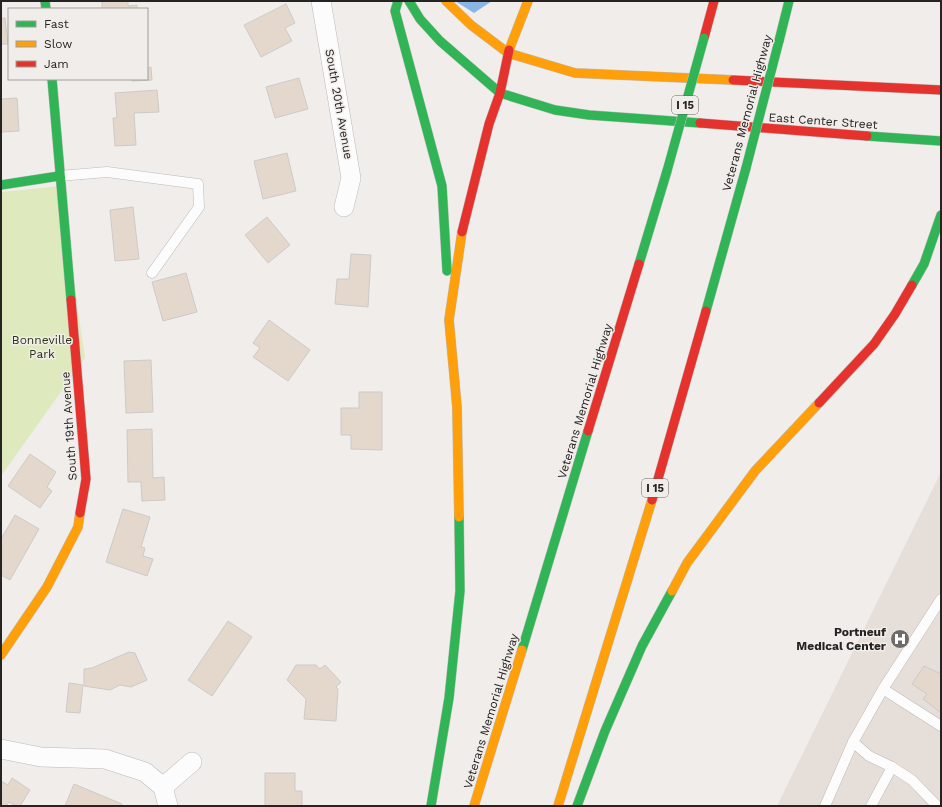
<svg xmlns="http://www.w3.org/2000/svg" width="942" height="807" font-family="'Work Sans',sans-serif">
<style>
.built{fill:#e6dfd9}
.green{fill:#deeabe}
.water{fill:#89b6e4}
.building{fill:#e4d8cc;stroke:#cccac9}
.lines{fill:none;stroke-linecap:round;stroke-linejoin:round}
.lane-casing{stroke:#bcbab8;stroke-width:11}
.street-casing{stroke:#bcbab8;stroke-width:20}
.fast-casing{stroke:#bcbab8;stroke-width:10}
.slow-casing{stroke:#bcbab8;stroke-width:10}
.jam-casing{stroke:#bcbab8;stroke-width:10}
.lane{stroke:#fdfcfc;stroke-width:10}
.street{stroke:#fdfcfc;stroke-width:19}
.fast{stroke:#30b455;stroke-width:9}
.slow{stroke:#ff9f0a;stroke-width:9}
.jam{stroke:#e5322d;stroke-width:9}
.fast-bridge-casing{stroke:#cac9c8;stroke-width:10;stroke-linecap:butt}
.fast-bridge{stroke:#30b455;stroke-width:9}
.labels{text-anchor:middle;dominant-baseline:central;stroke-width:3;stroke-linejoin:round;paint-order:stroke}
.shield{fill:#f1edea;stroke:#63605f;stroke-width:1}
.shield-label{font-size:11px;font-weight:bold;fill:#262423}
.street-label{font-size:12px;fill:#262423;stroke:#f1edea}
.park-label{font-size:12px;fill:#2a350f;stroke:#f1edea}
.poi-label{font-size:12px;font-weight:bold;fill:#262423;stroke:#f1edea;text-anchor:end}
</style>
<rect width="100%" height="100%" fill="#f0edeb"/>
<polygon class="built" points="941,472 941,806 777,806"/>
<polygon class="green" points="60,186 85,358 1,476 1,192"/>
<polygon class="water" points="455,1 492,1 474,13"/>
<g class="building">
<polygon points="102,1 128,1 128,6 137,5 137,9 102,9"/>
<polygon points="286,4 295,23 285,28 292,41 261,57 244,25"/>
<polygon points="1,18 5,18 8,44 1,44"/>
<polygon points="151,67 152,80 132,81 132,79 147,79 147,68"/>
<polygon points="299,78 308,109 275,118 266,87"/>
<polygon points="157,90 159,112 134,113 136,145 115,146 113,118 117,118 115,93"/>
<polygon points="17,98 19,131 1,132 1,99"/>
<polygon points="287,153 296,191 263,199 254,161"/>
<polygon points="133,207 139,259 115,261 110,210"/>
<polygon points="267,217 290,245 268,263 245,235"/>
<polygon points="351,254 371,255 368,307 335,304 337,279 349,279"/>
<polygon points="186,273 197,312 163,321 152,282"/>
<polygon points="269,320 310,350 288,381 253,357 260,348 253,343"/>
<polygon points="151,360 153,412 126,413 124,361"/>
<polygon points="359,392 382,392 382,450 351,449 351,435 341,435 341,408 359,408"/>
<polygon points="152,429 153,478 164,477 165,500 142,501 141,482 128,482 127,430"/>
<polygon points="30,454 56,472 47,487 52,491 40,508 8,486"/>
<polygon points="123,509 150,517 141,547 145,548 143,556 153,559 147,576 106,562"/>
<polygon points="15,515 39,529 10,580 1,575 1,539"/>
<polygon points="228,621 252,637 212,696 188,680"/>
<polygon points="129,652 135,653 147,680 131,687 120,685 110,690 84,686 84,669 92,668"/>
<polygon points="296,665 316,665 320,669 325,665 341,682 336,687 338,689 336,721 304,719 306,699 287,680"/>
<polygon points="924,666 939,673 941,670 941,713 923,699 927,694 912,684"/>
<polygon points="69,683 83,685 80,713 66,712"/>
<polygon points="265,773 295,773 295,791 302,791 302,806 265,806"/>
<polygon points="12,778 30,790 20,806 16,806 9,802 6,806 1,806 1,781 8,785"/>
<polygon points="74,784 122,804 122,806 65,806"/>
</g>
<g class="lines">
<defs>
<g id="lane">
<polyline points="59,176 107,172 198,184 199,207 152,273"/>
<polyline points="883,689 941,726"/>
<polyline points="853,742 869,756 892,767 912,780 937,806"/>
<polyline points="825,806 853,742 883,689 941,599"/>
<polyline points="871,806 892,767"/>
</g>
<g id="street">
<polyline points="321,1 351,178 344,207"/>
<polyline points="1,749 41,757 105,759 145,772 163,787 168,806"/>
<polyline points="163,787 192,762"/>
</g>
<g id="fast">
<polyline points="45,1 46,9"/>
<polyline points="398,1 395,11 442,186 447,271"/>
<polyline points="409,1 420,19 440,41 500,93 555,110 589,115 700,123"/>
<polyline points="779,41 789,1"/>
<polyline points="52,79 71,300"/>
<polyline points="867,136 941,141"/>
<polyline points="1,185 59,176"/>
<polyline points="639,264 667,171"/>
<polyline points="912,285 924,264 941,215"/>
<polyline points="706,311 746,168"/>
<polyline points="522,650 588,431"/>
<polyline points="431,806 449,698 460,591 459,517"/>
<polyline points="577,806 605,731 642,646 672,591"/>
</g>
<g id="slow">
<polyline points="446,1 471,25 508,53 575,73 733,80"/>
<polyline points="509,50 528,1"/>
<polyline points="459,517 457,407 449,320 462,232"/>
<polyline points="672,591 687,563 755,471 819,403"/>
<polyline points="1,655 47,587 78,527 80,513"/>
<polyline points="474,806 522,650"/>
<polyline points="558,806 652,500"/>
</g>
<g id="jam">
<polyline points="704,38 714,1"/>
<polyline points="733,80 941,90"/>
<polyline points="700,123 867,136"/>
<polyline points="462,232 489,124 500,93 509,50"/>
<polyline points="71,300 86,479 80,513"/>
<polyline points="819,403 874,344 895,314 912,285"/>
<polyline points="588,431 639,264"/>
<polyline points="652,500 706,311"/>
</g>
</defs>
<use href="#lane" class="lane-casing"/>
<use href="#street" class="street-casing"/>
<use href="#fast" class="fast-casing"/>
<use href="#slow" class="slow-casing"/>
<use href="#jam" class="jam-casing"/>
<use href="#lane" class="lane"/>
<use href="#street" class="street"/>
<use href="#fast" class="fast"/>
<use href="#slow" class="slow"/>
<use href="#jam" class="jam"/>
<defs>
<g id="fast-bridge">
<polyline points="746,168 779,41"/>
<polyline points="667,171 704,38"/>
</g>
</defs>
<use href="#fast-bridge" class="fast-bridge-casing"/>
<use href="#fast-bridge" class="fast-bridge"/>
</g>
<defs>
<symbol id="hospital-disc" viewBox="-11 -11 22 22"><circle r="9.5" fill="#6d6a69" stroke="#f1edea"/><path d="M-5-5h3v3.5h4V-5h3V5h-3V1.5h-4V5h-3Z" fill="#fff"/></symbol>
</defs>
<g fill-rule="evenodd">
<use href="#hospital-disc" x="889" y="628" width="22" height="22"/>
</g>
<g class="labels">
<g class="shield">
<rect x="672" y="96" width="26" height="18" rx="3"/>
<rect x="642" y="479" width="26" height="18" rx="3"/>
</g>
<g class="shield-label">
<text x="685" y="105">I 15</text>
<text x="655" y="488">I 15</text>
</g>
<g class="street-label">
<text transform="translate(339 104) rotate(80)">South 20th Avenue</text>
<text transform="translate(747 113) rotate(-75)">Veterans Memorial Highway</text>
<text transform="translate(823 121) rotate(4)">East Center Street</text>
<text transform="translate(585 401) rotate(-73)">Veterans Memorial Highway</text>
<text transform="translate(69 426) rotate(-94)">South 19th Avenue</text>
<text transform="translate(491 711) rotate(-73)">Veterans Memorial Highway</text>
</g>
<g class="park-label">
<text x="42" y="340">Bonneville<tspan x="42" dy="14">Park</tspan></text>
</g>
<g class="poi-label">
<text x="886" y="632">Portneuf<tspan x="886" dy="14">Medical Center</tspan></text>
</g>
</g>
<rect width="942" height="807" fill="none" stroke="#262423" stroke-width="4"/>
<rect x="8" y="8" width="140" height="72" fill="#f1edea" stroke="#a09d9a"/>
<rect x="16" y="21" width="20" height="6" fill="#30b455" stroke="#a09d9a"/>
<text x="44" y="28" font-size="12" fill="#262423">Fast</text>
<rect x="16" y="41" width="20" height="6" fill="#ff9f0a" stroke="#a09d9a"/>
<text x="44" y="48" font-size="12" fill="#262423">Slow</text>
<rect x="16" y="61" width="20" height="6" fill="#e5322d" stroke="#a09d9a"/>
<text x="44" y="68" font-size="12" fill="#262423">Jam</text>
</svg>
